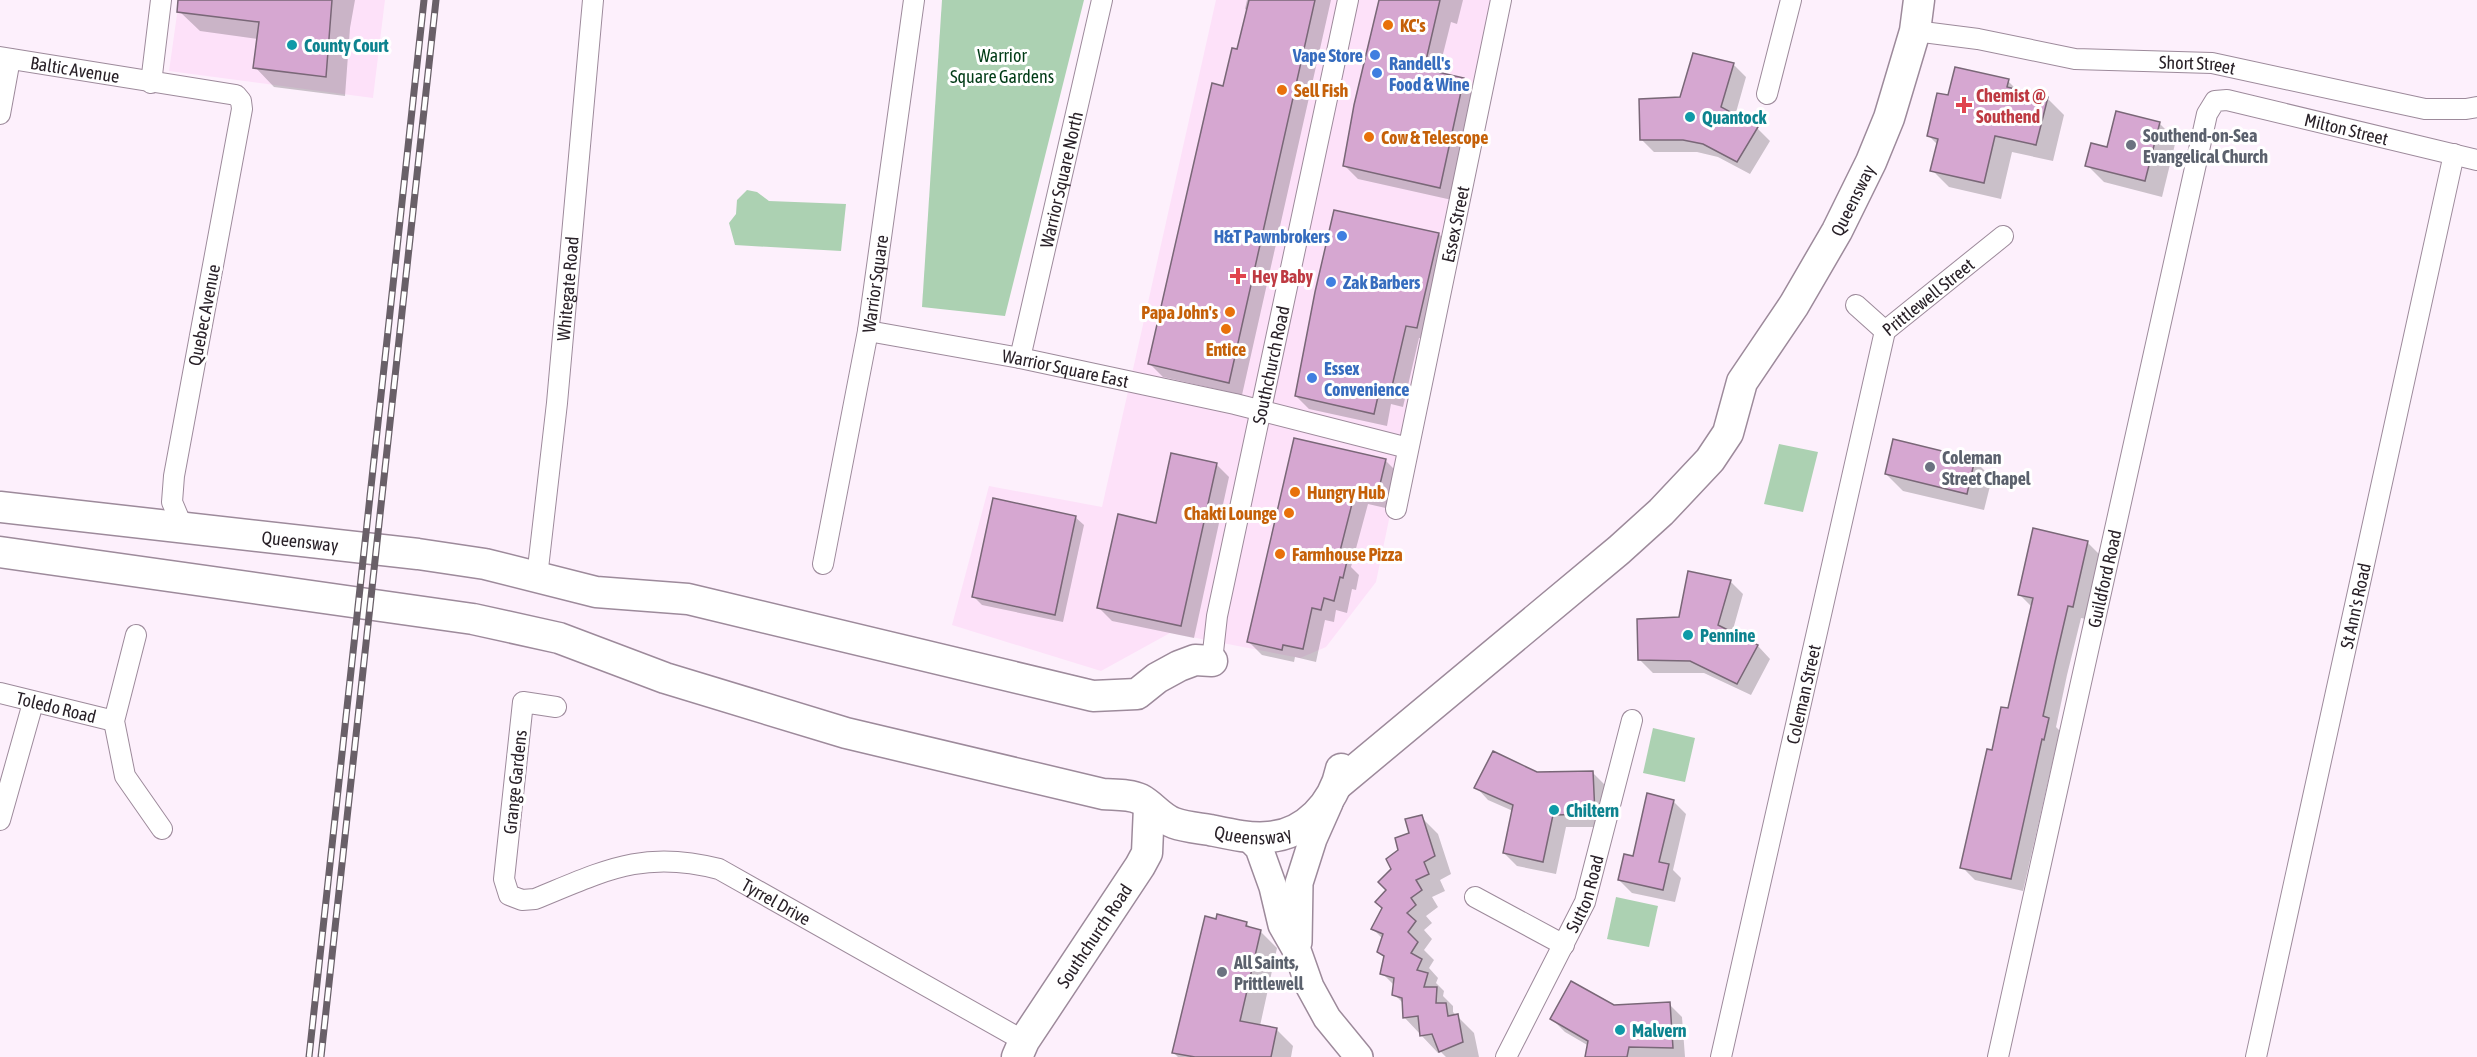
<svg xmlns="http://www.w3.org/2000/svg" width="2477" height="1057" font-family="'Asap Condensed',sans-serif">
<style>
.built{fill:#fde1f9}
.green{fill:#acd1b2}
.shadow{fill:#0003}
.building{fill:#d6a7d1;stroke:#796777;stroke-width:1.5}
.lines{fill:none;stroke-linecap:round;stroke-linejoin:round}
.minor-casing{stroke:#9d8a9b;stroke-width:22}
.secondary-casing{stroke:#9d8a9b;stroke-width:30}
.primary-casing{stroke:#9d8a9b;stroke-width:33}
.minor{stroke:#fff;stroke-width:20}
.secondary{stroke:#fff;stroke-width:27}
.primary{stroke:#fff;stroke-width:30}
.rail-casing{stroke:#696068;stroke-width:7}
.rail{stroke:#fff;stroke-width:4.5;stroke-dasharray:14;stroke-linecap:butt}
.food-dot{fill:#e8710a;stroke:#fff;stroke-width:2}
.culture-dot{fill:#0f9aa8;stroke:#fff;stroke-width:2}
.shop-dot{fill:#3f7fe0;stroke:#fff;stroke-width:2}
.health-dot{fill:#e0444e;stroke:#fff;stroke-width:2}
.worship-dot{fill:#6b7280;stroke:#fff;stroke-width:2}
.labels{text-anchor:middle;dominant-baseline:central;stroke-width:6;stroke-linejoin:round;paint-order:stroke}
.food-label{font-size:18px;font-weight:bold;fill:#c56008;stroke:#fff;text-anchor:start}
.culture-label{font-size:18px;font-weight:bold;fill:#0d838f;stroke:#fff;text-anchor:start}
.park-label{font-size:18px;fill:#003b16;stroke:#fff}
.shop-label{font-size:18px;font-weight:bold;fill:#366cbe;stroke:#fff;text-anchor:start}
.street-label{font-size:18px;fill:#292128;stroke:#fff}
.health-label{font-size:18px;font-weight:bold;fill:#be3a42;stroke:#fff;text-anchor:start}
.worship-label{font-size:18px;font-weight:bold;fill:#5b616d;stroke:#fff;text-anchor:start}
</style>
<rect width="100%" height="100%" fill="#fdf0fc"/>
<g class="built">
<polygon points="179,0 385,0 373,98 169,71"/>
<polygon points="1216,0 1497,0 1376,582 1326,647 1300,658 1170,633 1101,671 952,625 989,486 1102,507"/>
</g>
<g class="green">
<polygon points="942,0 1084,0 1005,316 922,307"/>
<polygon points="747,190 757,192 769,201 846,204 841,251 735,245 729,223 736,214 737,200"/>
<polygon points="1779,444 1818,452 1803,512 1764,504"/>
<polygon points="1653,728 1695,738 1685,782 1643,773"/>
<polygon points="1616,897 1658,906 1649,947 1607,939"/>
</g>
<g class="shadow">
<polygon points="182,0 355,0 350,28 345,96 274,87 255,67 258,39 200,31 180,12"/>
<polygon points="1247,0 1331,0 1242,395 1163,377 1150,364 1224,87 1239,51 1248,11 1245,9"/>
<polygon points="1380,0 1463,0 1457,24 1451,22 1438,74 1463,79 1476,92 1452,200 1358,179 1345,166"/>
<polygon points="1733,64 1746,77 1735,116 1757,128 1770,141 1750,174 1718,157 1697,152 1654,152 1641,139 1681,98"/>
<polygon points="2008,81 2019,92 2047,98 2064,115 2053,161 2012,152 2001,199 1949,187 1932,170 1938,145 1929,136"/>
<polygon points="2159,123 2176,140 2162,197 2104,182 2087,165 2108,149"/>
<polygon points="1439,234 1451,247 1430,340 1419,338 1403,407 1391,404 1387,426 1309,409 1296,396"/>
<polygon points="1295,440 1385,460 1398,473 1390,509 1368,504 1351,567 1359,575 1356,590 1352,589 1347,613 1336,610 1334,622 1325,620 1316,662 1295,657 1294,662 1262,655 1249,642"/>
<polygon points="1975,461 1992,478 1984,510 1903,491 1886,474"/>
<polygon points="1216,464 1229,477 1194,638 1112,621 1099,608 1158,524"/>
<polygon points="1075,517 1084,525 1063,622 982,605 974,597"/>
<polygon points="2087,542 2100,555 2086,619 2081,618 2067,675 2056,727 2061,732 2057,752 2055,751 2023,891 1975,880 1962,867 1993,752 2009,710 2032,607 2019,594"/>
<polygon points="1730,581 1743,594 1732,633 1758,646 1770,659 1751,695 1704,673 1653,673 1640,660"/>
<polygon points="1592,772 1605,785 1608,827 1566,827 1556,874 1517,866 1504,853 1513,811 1488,800 1476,787 1536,773"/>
<polygon points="1673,801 1686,814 1673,870 1681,878 1675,902 1632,893 1619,880"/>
<polygon points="1421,817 1438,834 1451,874 1440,880 1445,891 1432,897 1438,907 1426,916 1432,923 1424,930 1432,939 1424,950 1434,960 1429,968 1438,978 1436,983 1444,991 1443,996 1453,1006 1453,1012 1474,1033 1479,1057 1446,1057 1441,1052 1438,1053 1404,1017 1404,1004 1394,994 1395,986 1382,973 1385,957 1379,951 1383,939 1372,928 1383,908 1393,869 1400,850"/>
<polygon points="1246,923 1253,930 1260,931 1277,948 1260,1026 1276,1029 1293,1046 1291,1057 1178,1057 1173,1052"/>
<polygon points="1669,1004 1682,1017 1685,1057 1586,1057 1589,1046 1565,1032 1552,1019"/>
</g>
<g class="building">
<polygon points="178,0 332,0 326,77 253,68 259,22 177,12"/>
<polygon points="1249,0 1315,0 1229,383 1148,364 1212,83 1223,86 1232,48 1237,49"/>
<polygon points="1379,0 1440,0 1424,69 1464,78 1440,188 1343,166 1354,105"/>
<polygon points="1693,53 1734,63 1721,107 1758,127 1737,162 1703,144 1683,140 1640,140 1639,99 1680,97"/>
<polygon points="1955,67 2009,79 2007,87 2048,97 2036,145 1995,136 1984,183 1930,171 1938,139 1927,136 1937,93 1948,95"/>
<polygon points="2116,111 2160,122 2145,181 2085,166 2091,143 2107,147"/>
<polygon points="1334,210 1439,233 1417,328 1406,326 1390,395 1379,392 1374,414 1295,396 1315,292"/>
<polygon points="1294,438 1386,459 1377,497 1355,492 1338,559 1347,561 1343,578 1340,577 1334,601 1324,598 1321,610 1312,608 1303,649 1283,645 1282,650 1247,642"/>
<polygon points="1893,439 1975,459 1967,494 1885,474"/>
<polygon points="1171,453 1217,463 1181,626 1097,608 1118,514 1156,523"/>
<polygon points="993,498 1076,516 1055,615 972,597"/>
<polygon points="2033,528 2088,541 2073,607 2068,606 2055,662 2043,716 2049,718 2044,740 2042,739 2011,879 1960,868 1987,749 1992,750 2001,707 2008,708 2033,598 2018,595"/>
<polygon points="1688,571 1731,580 1718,625 1758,645 1737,684 1690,661 1638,660 1637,619 1679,617"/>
<polygon points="1493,751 1537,772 1593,771 1595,814 1553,815 1543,862 1503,853 1513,805 1474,788"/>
<polygon points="1647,793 1674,800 1659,862 1669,864 1663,890 1618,880 1624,854 1633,856"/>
<polygon points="1422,815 1435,856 1424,862 1429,874 1416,880 1422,890 1411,898 1416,905 1407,913 1416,921 1408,932 1418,942 1411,953 1422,959 1417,970 1428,973 1424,987 1437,987 1436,1003 1446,1003 1448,1016 1458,1014 1463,1042 1439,1052 1432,1034 1420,1036 1418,1016 1403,1018 1402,998 1392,995 1394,978 1380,974 1384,956 1377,952 1383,934 1371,929 1382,908 1375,902 1386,890 1378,882 1391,869 1386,859 1398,850 1395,838 1409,833 1405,819"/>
<polygon points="1217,914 1247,922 1246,926 1261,930 1240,1021 1277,1028 1271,1057 1195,1057 1172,1053 1205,916 1216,919"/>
<polygon points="1571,981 1614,1005 1670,1002 1673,1048 1629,1047 1627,1057 1585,1057 1588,1041 1550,1019"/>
</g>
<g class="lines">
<defs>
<g id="minor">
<path id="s1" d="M1915,31L1978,39L2075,59L2212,63L2425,109H2466L2477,107"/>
<path id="s2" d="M0,57L236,95L241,101L242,109L174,476L172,502L183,528"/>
<polyline points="151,83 161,0"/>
<polyline points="1767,94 1791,0"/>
<polyline points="0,114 10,59"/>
<path id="s3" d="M1856,305L1885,331L2003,236"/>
<path id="s4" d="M868,331L1020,358L1235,404L1408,448"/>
<path id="s5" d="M1020,358L1102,0"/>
<path id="s6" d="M1396,509L1501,0"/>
<path id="s7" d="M823,564L868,331L914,0"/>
<path id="s8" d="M537,577L557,403L593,0"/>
<polyline points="136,635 114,721 125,776 162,829"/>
<path id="s9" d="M1212,661L1217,616L1348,0"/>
<path id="s10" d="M0,693L114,721"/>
<path id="s11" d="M556,707L523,702L504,879L509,895L522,900L535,899C604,871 643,849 719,869L1024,1041"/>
<polyline points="0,820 33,703"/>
<polyline points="1475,897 1564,945"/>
<path id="s12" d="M1506,1057L1585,902L1632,720"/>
<path id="s13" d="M1721,1057L1885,331"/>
<path id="s14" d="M1998,1057L2207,114L2215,101L2227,100L2477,160"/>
<path id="s15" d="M2256,1057L2454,154"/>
</g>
<g id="secondary">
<polyline points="1247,836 1259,848 1273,887 1282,925 1298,953 1310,987 1327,1018 1359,1057"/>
<polyline points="1298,942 1299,883 1313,839 1329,803"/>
</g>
<g id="primary">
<path id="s16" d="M0,507L418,554L485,564L596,592L688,599L1093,696L1137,694L1157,678L1179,666L1195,660L1212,661"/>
<path id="s17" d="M0,552L473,619L559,638L665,678L846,733L1103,794C1114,795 1130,794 1140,799C1152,805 1160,818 1174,823C1185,827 1198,828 1210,830C1229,834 1250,839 1269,837C1306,834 1334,803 1341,769"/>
<path id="s18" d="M1338,784L1619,550L1661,512L1710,460L1728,433L1742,382L1794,305L1837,231L1871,162L1889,118L1915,31L1919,0"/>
<path id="s19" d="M1017,1057L1024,1041L1140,866L1147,853L1149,807"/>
</g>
</defs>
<use href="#minor" class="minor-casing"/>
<use href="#secondary" class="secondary-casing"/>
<use href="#primary" class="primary-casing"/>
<use href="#minor" class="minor"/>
<use href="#secondary" class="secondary"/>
<use href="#primary" class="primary"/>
<defs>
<g id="rail">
<polyline points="309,1057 424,0"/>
<polyline points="321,1057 436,0"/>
</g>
</defs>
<use href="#rail" class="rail-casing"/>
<use href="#rail" class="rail"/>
</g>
<g class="food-dot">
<circle cx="1388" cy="25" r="6"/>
<circle cx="1282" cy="90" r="6"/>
<circle cx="1369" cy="137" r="6"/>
<circle cx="1230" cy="312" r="6"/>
<circle cx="1226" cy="329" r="6"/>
<circle cx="1295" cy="492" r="6"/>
<circle cx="1289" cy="513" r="6"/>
<circle cx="1280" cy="554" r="6"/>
</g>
<g class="culture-dot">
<circle cx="292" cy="45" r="6"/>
<circle cx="1690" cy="117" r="6"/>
<circle cx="1688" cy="635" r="6"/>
<circle cx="1554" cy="810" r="6"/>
<circle cx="1620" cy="1030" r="6"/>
</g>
<g class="shop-dot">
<circle cx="1375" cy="55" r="6"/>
<circle cx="1377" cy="73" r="6"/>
<circle cx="1342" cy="236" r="6"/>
<circle cx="1331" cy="282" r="6"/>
<circle cx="1312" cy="378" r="6"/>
</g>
<g class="health-dot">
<path d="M1961 96h6v6h6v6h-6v6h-6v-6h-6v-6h6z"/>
<path d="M1235 267h6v6h6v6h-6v6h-6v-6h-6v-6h6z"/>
</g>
<g class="worship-dot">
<circle cx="2131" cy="145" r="6"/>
<circle cx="1930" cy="467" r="6"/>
<circle cx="1222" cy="972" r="6"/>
</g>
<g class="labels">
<g class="food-label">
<text x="1400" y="25">KC's</text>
<text x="1294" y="90">Sell Fish</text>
<text x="1381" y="137">Cow &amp; Telescope</text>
<text x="1218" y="312" text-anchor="end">Papa John's</text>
<text x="1226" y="349" text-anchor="middle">Entice</text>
<text x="1307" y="492">Hungry Hub</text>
<text x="1277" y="513" text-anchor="end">Chakti Lounge</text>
<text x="1292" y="554">Farmhouse Pizza</text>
</g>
<g class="culture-label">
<text x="304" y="45">County Court</text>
<text x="1702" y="117">Quantock</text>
<text x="1700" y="635">Pennine</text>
<text x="1566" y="810">Chiltern</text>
<text x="1632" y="1030">Malvern</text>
</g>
<g class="park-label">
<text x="1002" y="55">Warrior<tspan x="1002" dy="21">Square Gardens</tspan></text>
</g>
<g class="shop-label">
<text x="1363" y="55" text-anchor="end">Vape Store</text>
<text x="1389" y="63">Randell's<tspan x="1389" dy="21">Food &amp; Wine</tspan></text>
<text x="1330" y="236" text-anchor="end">H&amp;T Pawnbrokers</text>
<text x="1343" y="282">Zak Barbers</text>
<text x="1324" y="368">Essex<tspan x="1324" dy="21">Convenience</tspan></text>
</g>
<g class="street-label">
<text stroke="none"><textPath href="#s1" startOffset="285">Short Street</textPath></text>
<text stroke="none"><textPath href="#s2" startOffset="76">Baltic Avenue</textPath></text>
<text stroke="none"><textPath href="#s14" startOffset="1116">Milton Street</textPath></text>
<text stroke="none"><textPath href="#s5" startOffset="183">Warrior Square North</textPath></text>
<text stroke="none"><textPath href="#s18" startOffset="792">Queensway</textPath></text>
<text stroke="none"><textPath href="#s6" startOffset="291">Essex Street</textPath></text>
<text stroke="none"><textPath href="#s7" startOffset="285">Warrior Square</textPath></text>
<text stroke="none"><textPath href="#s8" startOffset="290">Whitegate Road</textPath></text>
<text stroke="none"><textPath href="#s3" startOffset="94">Prittlewell Street</textPath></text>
<text transform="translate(204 315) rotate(-79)">Quebec Avenue</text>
<text stroke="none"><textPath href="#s9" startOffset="302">Southchurch Road</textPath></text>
<text stroke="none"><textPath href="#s4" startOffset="201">Warrior Square East</textPath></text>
<text stroke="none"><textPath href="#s16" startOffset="302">Queensway</textPath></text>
<text stroke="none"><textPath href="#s14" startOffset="490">Guildford Road</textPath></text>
<text stroke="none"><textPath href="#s15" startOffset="462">St Ann's Road</textPath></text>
<text stroke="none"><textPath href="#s13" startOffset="372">Coleman Street</textPath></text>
<text stroke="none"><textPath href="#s10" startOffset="58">Toledo Road</textPath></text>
<text transform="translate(515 782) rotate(-84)">Grange Gardens</text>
<text stroke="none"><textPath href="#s17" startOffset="1292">Queensway</textPath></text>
<text stroke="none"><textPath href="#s12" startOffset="182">Sutton Road</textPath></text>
<text stroke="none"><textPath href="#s11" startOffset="512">Tyrrel Drive</textPath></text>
<text stroke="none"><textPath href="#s19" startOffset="144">Southchurch Road</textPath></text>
</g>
<g class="health-label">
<text x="1976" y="95">Chemist @<tspan x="1976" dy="21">Southend</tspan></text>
<text x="1252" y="276">Hey Baby</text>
</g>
<g class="worship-label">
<text x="2143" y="135">Southend-on-Sea<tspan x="2143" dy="21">Evangelical Church</tspan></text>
<text x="1942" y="457">Coleman<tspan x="1942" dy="21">Street Chapel</tspan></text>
<text x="1234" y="962">All Saints,<tspan x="1234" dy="21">Prittlewell</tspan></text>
</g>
</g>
</svg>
